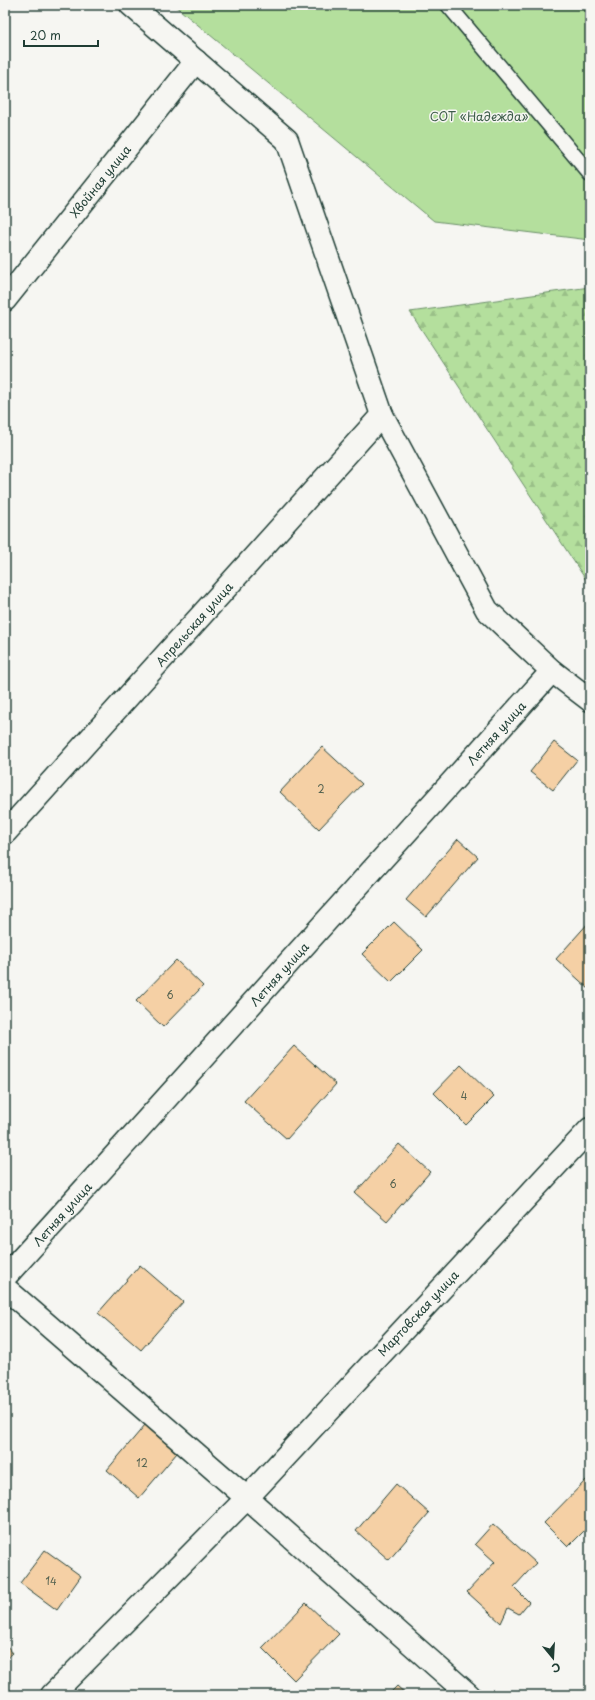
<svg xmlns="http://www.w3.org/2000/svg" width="595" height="1700" font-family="'Playpen Sans',sans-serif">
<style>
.forest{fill:url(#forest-firs);stroke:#6a8e68}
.garden{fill:#b4df9d;stroke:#6a8e68}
.building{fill:#f5d0a5;stroke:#1f3d34}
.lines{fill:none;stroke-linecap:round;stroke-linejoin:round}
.lane-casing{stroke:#1f3d34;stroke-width:17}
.street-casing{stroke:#1f3d34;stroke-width:25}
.lane{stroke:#f6f6f2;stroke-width:14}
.street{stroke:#f6f6f2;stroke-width:22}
.labels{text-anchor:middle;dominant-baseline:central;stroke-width:3;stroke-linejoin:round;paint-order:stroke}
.number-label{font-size:10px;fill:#546250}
.park-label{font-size:12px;fill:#3d5d49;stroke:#f6f6f2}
.street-label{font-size:12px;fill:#1f3d34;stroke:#f6f6f2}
</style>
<defs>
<pattern id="forest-firs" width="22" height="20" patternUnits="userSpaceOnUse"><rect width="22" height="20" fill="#b4df9d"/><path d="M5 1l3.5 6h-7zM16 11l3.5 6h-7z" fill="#9ac088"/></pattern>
</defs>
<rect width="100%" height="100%" fill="#f6f6f2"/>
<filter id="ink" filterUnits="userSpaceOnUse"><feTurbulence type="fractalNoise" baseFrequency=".025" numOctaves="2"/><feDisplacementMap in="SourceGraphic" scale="8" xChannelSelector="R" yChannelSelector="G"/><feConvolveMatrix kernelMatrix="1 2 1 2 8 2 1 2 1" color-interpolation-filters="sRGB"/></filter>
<g filter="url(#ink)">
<polygon class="forest" points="590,287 590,586 410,312"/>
<polygon class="garden" points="174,5 590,5 590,240 434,221"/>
<g class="building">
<polygon points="554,742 577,760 553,790 530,772"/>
<polygon points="322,747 362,784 319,829 280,792"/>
<polygon points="458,839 478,857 426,917 406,900"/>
<polygon points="590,921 590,990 556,959"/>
<polygon points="394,922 423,950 391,982 362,954"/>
<polygon points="176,960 203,986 163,1027 136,1001"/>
<polygon points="294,1046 336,1084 287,1139 244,1101"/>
<polygon points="461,1065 494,1097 466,1125 434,1093"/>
<polygon points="399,1144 430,1172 387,1221 355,1193"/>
<polygon points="140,1265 183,1302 141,1350 98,1313"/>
<polygon points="145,1425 177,1453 139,1498 107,1470"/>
<polygon points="590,1476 590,1525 568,1547 544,1523"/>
<polygon points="396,1484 429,1513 389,1560 356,1531"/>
<polygon points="493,1524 536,1563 514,1587 529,1602 519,1614 508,1608 501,1623 467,1592 495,1562 475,1544"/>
<polygon points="45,1550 81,1576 57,1610 20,1583"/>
<polygon points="306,1603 339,1634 294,1680 262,1648"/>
<polygon points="5,1644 13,1653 5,1660"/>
<polygon points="397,1686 407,1695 388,1695"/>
</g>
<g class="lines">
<defs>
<polyline id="lane" points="448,5 590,174"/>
<g id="street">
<polyline points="131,5 287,140 382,415 487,610 552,671 590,700"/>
<polyline points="5,300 196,61"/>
<polyline points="5,833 382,415"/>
<polyline points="5,1277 552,671"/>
<polyline points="5,1288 247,1498 469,1695"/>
<polyline points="52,1695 247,1498 590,1129"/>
</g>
</defs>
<use href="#lane" class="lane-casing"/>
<use href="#street" class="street-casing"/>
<use href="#lane" class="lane"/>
<use href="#street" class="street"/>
</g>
</g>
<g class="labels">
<g class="number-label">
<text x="321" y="788">2</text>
<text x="170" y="994">6</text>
<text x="464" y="1095">4</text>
<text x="393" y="1183">6</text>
<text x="142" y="1462">12</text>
<text x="51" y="1580">14</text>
</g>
<g class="park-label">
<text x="479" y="116">СОТ «Надежда»</text>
</g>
<g class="street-label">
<text transform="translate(100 181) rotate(-51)">Хвойная улица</text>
<text transform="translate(194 624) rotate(-48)">Апрельская улица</text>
<text transform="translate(496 733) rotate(-48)">Летняя улица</text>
<text transform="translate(279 974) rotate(-48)">Летняя улица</text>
<text transform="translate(62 1214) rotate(-48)">Летняя улица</text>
<text transform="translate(418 1313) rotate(-47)">Мартовская улица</text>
</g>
</g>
<rect width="595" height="1700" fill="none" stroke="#f6f6f2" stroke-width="20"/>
<rect x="10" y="10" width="575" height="1680" fill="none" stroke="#1f3d34" stroke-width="1.5" filter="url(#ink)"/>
<g transform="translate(553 1658) rotate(162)" stroke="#f6f6f2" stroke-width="3" paint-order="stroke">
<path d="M0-3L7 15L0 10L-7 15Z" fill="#1f3d34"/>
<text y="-6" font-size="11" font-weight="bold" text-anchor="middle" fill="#1f3d34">С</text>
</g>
<path d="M24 40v6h74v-6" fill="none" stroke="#1f3d34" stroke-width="2"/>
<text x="30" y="40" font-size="12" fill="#1f3d34" stroke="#f6f6f2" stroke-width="3" paint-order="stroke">20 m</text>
</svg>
